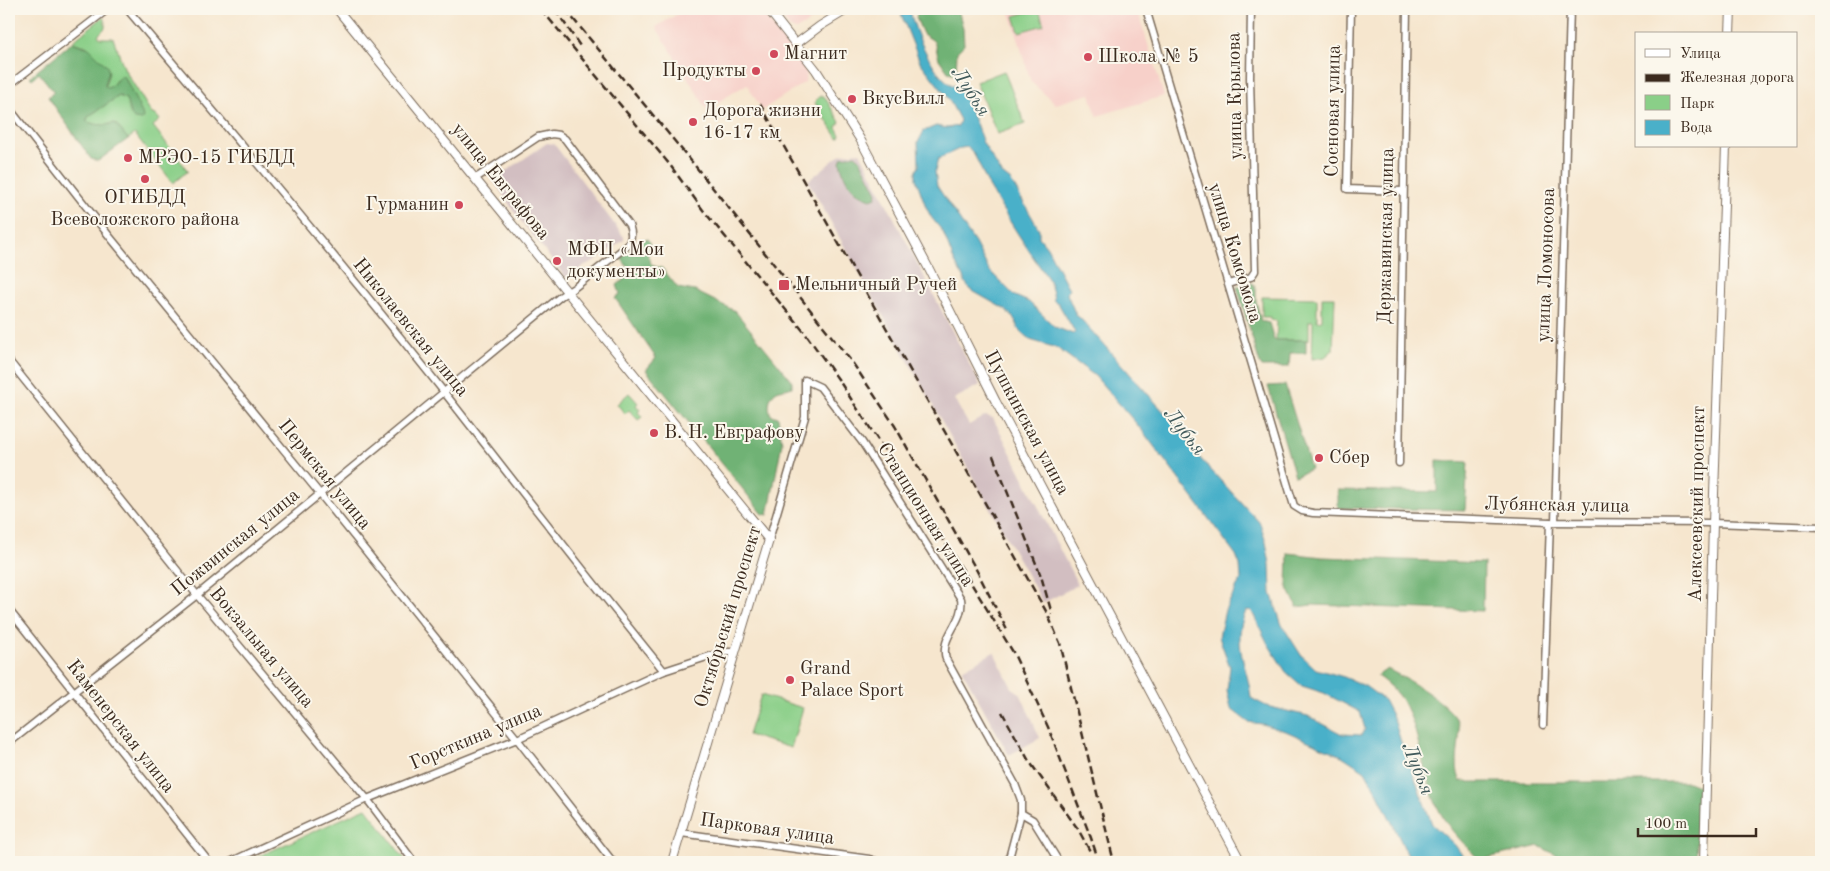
<svg xmlns="http://www.w3.org/2000/svg" width="1830" height="871" font-family="'Old Standard TT',serif">
<style>
.built{fill:#f7d0c9}
.industrial{fill:#d2bec1}
.green{fill:#8acf88;stroke:#627c53}
.forest{fill:#6fb274;stroke:#556e49}
.water{fill:#4ab0c9;stroke:#426d74;fill-rule:evenodd}
.lines{fill:none;stroke-linecap:round;stroke-linejoin:round}
.minor-casing{stroke:#7c6c5c;stroke-width:9}
.tertiary-casing{stroke:#7c6c5c;stroke-width:10}
.minor{stroke:#fff;stroke-width:6}
.tertiary{stroke:#fff;stroke-width:8}
.rail{stroke:#3b2a1e;stroke-width:2.5;stroke-dasharray:8 4;stroke-linecap:butt}
.poi-dot{fill:#d1495b;stroke:#fbf7ec;stroke-width:2}
.labels{text-anchor:middle;dominant-baseline:central;stroke-width:4;stroke-linejoin:round;paint-order:stroke}
.poi-label{font-size:19px;fill:#3b2a1e;stroke:#fbf7ec;text-anchor:start}
.street-label{font-size:19px;fill:#3b2a1e;stroke:#fbf7ec}
.water-label{font-size:20px;font-style:italic;fill:#40595a;stroke:#fbf7ec}
</style>
<rect width="100%" height="100%" fill="#fbf7ec"/>
<filter id="ink" filterUnits="userSpaceOnUse"><feTurbulence type="fractalNoise" baseFrequency=".02" numOctaves="2"/><feDisplacementMap in="SourceGraphic" scale="10" xChannelSelector="R" yChannelSelector="G"/><feConvolveMatrix kernelMatrix="1 2 1 2 8 2 1 2 1" color-interpolation-filters="sRGB"/></filter>
<filter id="wash" filterUnits="userSpaceOnUse"><feTurbulence type="fractalNoise" baseFrequency=".0096" numOctaves="4" result="noise"/><feDisplacementMap in="SourceGraphic" scale="20" xChannelSelector="R" yChannelSelector="G"/><feGaussianBlur stdDeviation="1.12" result="paint"/><feColorMatrix in="noise" values="0 0 0 0 0 0 0 0 0 0 0 0 0 0 0 0 0 1.4 0 .05"/><feComposite in="paint" operator="in"/></filter>
<g filter="url(#wash)">
<rect width="100%" height="100%" fill="#f6e6ce"/>
<g class="built">
<polygon points="686,9 759,9 807,69 805,82 762,110 747,84 707,109 656,27"/>
<polygon points="775,9 830,9 796,30 790,28"/>
<polygon points="1009,9 1137,9 1164,96 1097,116 1090,94 1056,104 1031,82"/>
</g>
<g class="industrial">
<polygon points="547,143 554,144 624,237 624,240 594,261 585,265 567,279 517,216 493,180"/>
<polygon points="860,152 980,385 954,399 969,425 985,416 993,418 1078,585 1043,603 808,181 841,154"/>
<polygon points="994,652 1012,688 1020,693 1040,738 1009,755 962,670"/>
</g>
<g class="green">
<polygon points="1039,9 1044,25 1019,32 1014,16"/>
<polygon points="103,17 105,20 105,28 98,35 100,38 113,38 125,70 152,114 156,115 160,120 153,126 188,171 173,183 135,134 128,139 115,123 101,126 87,122 87,119 89,116 119,96 126,99 130,113 133,94 130,91 127,81 116,80 111,87 108,88 105,86 108,76 107,66 86,46 72,42"/>
<polygon points="1004,71 1025,124 997,134 976,82"/>
<polygon points="821,96 824,96 840,122 836,127 840,135 838,138 815,103 816,100"/>
<polygon points="1262,297 1317,298 1317,321 1322,320 1322,297 1335,297 1333,350 1325,357 1312,359 1313,321 1309,321 1309,340 1276,340 1277,321 1270,320 1270,317 1262,317"/>
<polygon points="629,393 638,403 636,405 640,410 638,412 642,417 638,420 629,410 625,414 617,404"/>
<polygon points="761,695 803,708 791,748 748,735"/>
<polygon points="366,808 407,862 246,862"/>
</g>
<g class="forest">
<polygon points="918,9 958,9 963,28 964,45 957,52 956,74 948,72 939,59 934,41 923,34 916,18"/>
<path d="M72,42L89,48L107,66L109,73L106,79L105,86L108,88C115,85 115,79 122,76L125,78L142,113L143,117L141,120L134,119L130,113L126,99L119,96L89,116L87,119V122C97,125 105,126 115,123L128,139L98,161L91,159L48,97L54,92L39,73L32,79L30,77Z"/>
<path d="M855,155L860,159L877,193L876,197L871,199C853,194 843,179 840,161L842,157Z"/>
<path d="M644,239H647L650,242L651,249L648,255C651,266 652,266 662,268L678,288L695,291L735,311L792,381V387C787,389 784,389 780,390C769,393 767,406 771,415L778,417L782,443L768,515L763,514L646,370L656,358L615,298L620,294L617,285L632,273L621,258Z"/>
<polygon points="1253,283 1256,290 1256,301 1261,321 1269,323 1274,340 1306,340 1306,353 1290,353 1289,367 1262,367 1260,364 1237,287"/>
<polygon points="1285,385 1311,469 1295,476 1268,386"/>
<polygon points="1437,460 1468,462 1465,510 1338,508 1338,490 1437,492"/>
<polygon points="1288,553 1323,557 1484,563 1483,611 1312,605 1297,607 1287,586"/>
<path d="M1387,669C1404,677 1457,707 1459,726C1461,744 1453,763 1460,780L1468,782H1688L1700,787L1696,861L1693,862H1570L1539,846L1479,860C1468,847 1453,834 1444,819C1424,787 1423,748 1409,713C1403,698 1390,685 1377,676Z"/>
</g>
<path class="water" d="M899,9H910C913,29 933,75 952,85C954,86 957,86 960,87L977,126L983,143L1002,174L1011,181L1039,229V237L1047,247L1069,289L1067,294L1076,315L1080,318L1181,431L1196,454L1260,523L1266,542L1270,564L1271,593L1282,625L1301,655L1316,669L1344,677L1365,686L1384,700L1394,719L1401,742L1432,824L1455,845L1467,862H1411L1377,792L1365,771L1342,756L1288,732L1262,724L1248,722L1231,709L1227,690L1230,667L1219,637L1225,610L1241,579L1240,565L1236,555L1141,429L1095,376L1057,348L1030,340L1018,329L1015,320L1006,310L969,289L953,258L943,232L931,217L926,207L916,179V172L919,166L918,142L924,131L936,126L947,128L958,126L960,120L948,98L920,62ZM968,147C979,158 982,175 990,188C1008,220 1028,250 1049,280L1053,293L1054,301L1058,303L1075,332L1073,334L1055,327L1029,302L1015,296L989,270L975,243L937,186L935,171L938,159L961,148ZM1251,610L1268,644L1286,672L1302,686L1324,693L1360,712L1365,729L1361,735L1342,734L1308,716L1266,706L1251,698C1248,665 1231,645 1246,611Z"/>
</g>
<g filter="url(#ink)">
<g class="lines">
<defs>
<g id="minor">
<path d="M127,9C234,135 341,262 444,392C517,485 589,579 664,671"/>
<polyline points="1146,9 1294,506 1302,511 1313,513 1550,522 1713,523 1821,527"/>
<polyline points="1351,9 1347,189 1402,191"/>
<polyline points="9,85 108,9"/>
<polyline points="9,108 110,237 320,494 517,739 613,862"/>
<polyline points="1228,284 1251,277 1255,271 1250,78 1251,9"/>
<polyline points="9,361 197,595 367,799 414,862"/>
<polyline points="1399,463 1407,9"/>
<polyline points="1555,522 1570,9"/>
<path d="M769,540L805,417V380L820,387L862,442L961,599C965,622 939,636 946,659L1015,784L1021,800V813L1033,820L1059,862"/>
<polyline points="9,610 209,862"/>
<polyline points="1543,725 1550,522"/>
<path d="M9,743L197,595L561,296L574,288L628,245C632,238 632,233 629,225L565,139L559,135L552,134L538,137L476,178"/>
<polyline points="681,833 869,859 879,862"/>
<polyline points="230,862 367,799 517,739 664,671 722,652 735,652"/>
<polyline points="1008,862 1021,813"/>
</g>
<g id="tertiary">
<polyline points="337,9 769,540 672,862"/>
<polyline points="768,9 816,70 860,139 929,269 996,402 1241,862"/>
<polyline points="1730,34 1731,9"/>
<polyline points="796,44 820,26 848,9"/>
<polyline points="1704,862 1713,523 1726,146"/>
</g>
</defs>
<use href="#minor" class="minor-casing"/>
<use href="#tertiary" class="tertiary-casing"/>
<use href="#minor" class="minor"/>
<use href="#tertiary" class="tertiary"/>
<g class="rail">
<polyline points="541,9 670,165 703,210 805,333 838,379 874,434 968,578 1013,652 1048,727 1091,838 1099,862"/>
<polyline points="555,9 580,46"/>
<polyline points="565,9 692,162 852,362 895,426 977,571 1007,630"/>
<polyline points="760,104 1047,613 1060,643 1114,862"/>
<polyline points="993,456 1041,576 1052,614"/>
<polyline points="1002,712 1029,761 1078,829 1091,853"/>
</g>
</g>
</g>
<g class="poi-dot">
<circle cx="774" cy="54" r="5"/>
<circle cx="1088" cy="57" r="5"/>
<circle cx="756" cy="71" r="5"/>
<circle cx="852" cy="99" r="5"/>
<circle cx="693" cy="122" r="5"/>
<circle cx="128" cy="158" r="5"/>
<circle cx="145" cy="179" r="5"/>
<circle cx="459" cy="205" r="5"/>
<circle cx="557" cy="261" r="5"/>
<rect x="778" y="279" width="12" height="12" rx="2.5"/>
<circle cx="654" cy="433" r="5"/>
<circle cx="1319" cy="458" r="5"/>
<circle cx="790" cy="680" r="5"/>
</g>
<g class="labels">
<g class="poi-label">
<text x="784" y="54">Магнит</text>
<text x="1098" y="57">Школа № 5</text>
<text x="746" y="71" text-anchor="end">Продукты</text>
<text x="862" y="99">ВкусВилл</text>
<text x="703" y="111">Дорога жизни<tspan x="703" dy="22">16-17 км</tspan></text>
<text x="138" y="158">МРЭО-15 ГИБДД</text>
<text x="145" y="198" text-anchor="middle">ОГИБДД<tspan x="145" dy="22">Всеволожского района</tspan></text>
<text x="449" y="205" text-anchor="end">Гурманин</text>
<text x="567" y="250">МФЦ «Мои<tspan x="567" dy="22">документы»</tspan></text>
<text x="795" y="285">Мельничный Ручей</text>
<text x="664" y="433">В. Н. Евграфову</text>
<text x="1329" y="458">Сбер</text>
<text x="800" y="669">Grand<tspan x="800" dy="22">Palace Sport</tspan></text>
</g>
<g class="street-label">
<text transform="translate(1236 96) rotate(-91)">улица Крылова</text>
<text transform="translate(1334 111) rotate(-89)">Сосновая улица</text>
<text transform="translate(500 182) rotate(51)">улица Евграфова</text>
<text transform="translate(1387 236) rotate(-89)">Державинская улица</text>
<text transform="translate(1234 253) rotate(73)">улица Комсомола</text>
<text transform="translate(1547 265) rotate(-88)">улица Ломоносова</text>
<text transform="translate(410 328) rotate(51)">Николаевская улица</text>
<text transform="translate(1026 423) rotate(62)">Пушкинская улица</text>
<text transform="translate(324 475) rotate(51)">Пермская улица</text>
<text transform="translate(1698 504) rotate(-89)">Алексеевский проспект</text>
<text transform="translate(1557 506) rotate(1)">Лубянская улица</text>
<text transform="translate(925 515) rotate(58)">Станционная улица</text>
<text transform="translate(236 543) rotate(-39)">Пожвинская улица</text>
<text transform="translate(729 617) rotate(-73)">Октябрьский проспект</text>
<text transform="translate(261 648) rotate(50)">Вокзальная улица</text>
<text transform="translate(120 727) rotate(52)">Каменерская улица</text>
<text transform="translate(476 738) rotate(-23)">Горсткина улица</text>
<text transform="translate(767 830) rotate(8)">Парковая улица</text>
</g>
<g class="water-label">
<text transform="translate(970 92) rotate(57)">Лубья</text>
<text transform="translate(1184 432) rotate(52)">Лубья</text>
<text transform="translate(1417 769) rotate(68)">Лубья</text>
</g>
</g>
<rect width="1830" height="871" fill="none" stroke="#fbf7ec" stroke-width="30"/>
<rect x="1635" y="32" width="162" height="115" fill="#fbf7ec" stroke="#aea59a"/>
<rect x="1645" y="49" width="25" height="8" fill="#ffffff" stroke="#aea59a"/>
<text x="1680" y="58" font-size="15" fill="#3b2a1e">Улица</text>
<rect x="1645" y="74" width="25" height="8" fill="#3b2a1e" stroke="#aea59a"/>
<text x="1680" y="82" font-size="15" fill="#3b2a1e">Железная дорога</text>
<rect x="1645" y="95" width="25" height="15" fill="#8acf88" stroke="#aea59a"/>
<text x="1680" y="108" font-size="15" fill="#3b2a1e">Парк</text>
<rect x="1645" y="120" width="25" height="15" fill="#4ab0c9" stroke="#aea59a"/>
<text x="1680" y="132" font-size="15" fill="#3b2a1e">Вода</text>
<path d="M1638 828v8h118v-8" fill="none" stroke="#3b2a1e" stroke-width="2.5"/>
<text x="1645" y="828" font-size="15" fill="#3b2a1e" stroke="#fbf7ec" stroke-width="4" paint-order="stroke">100 m</text>
</svg>
